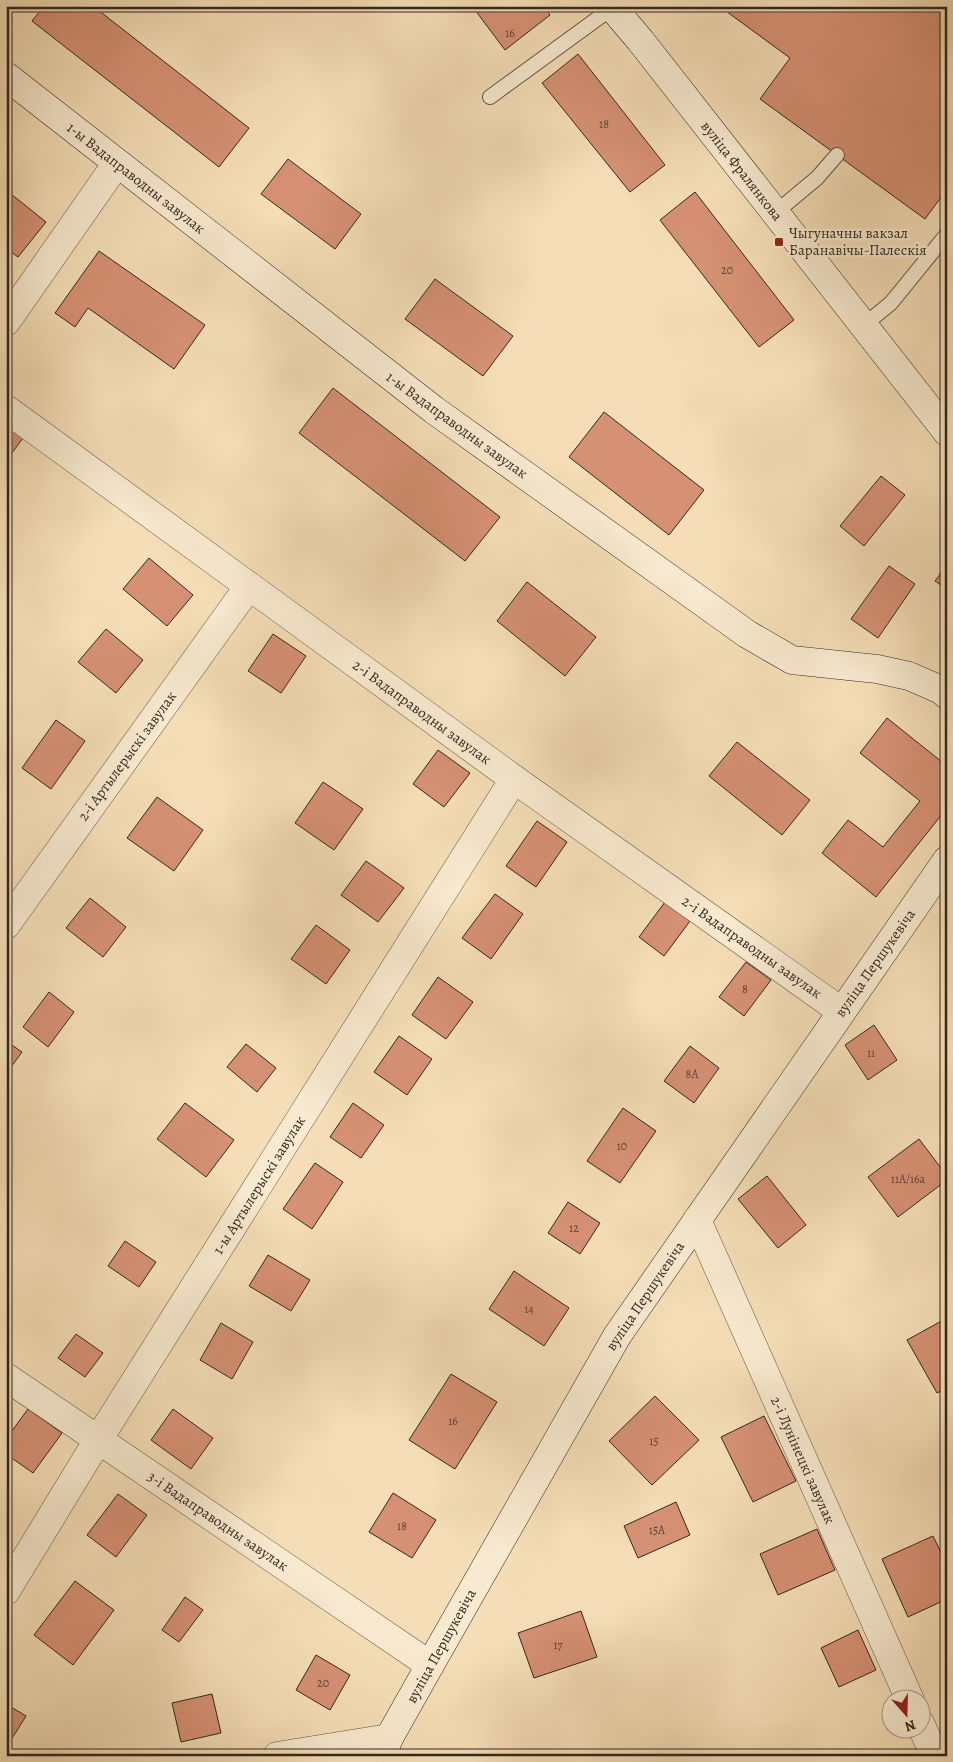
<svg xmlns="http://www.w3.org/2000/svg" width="953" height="1762" font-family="Alegreya,serif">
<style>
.building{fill:#d69174;stroke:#322720}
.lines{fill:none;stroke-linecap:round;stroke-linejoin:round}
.lane-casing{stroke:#635546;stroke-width:16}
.street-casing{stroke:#635546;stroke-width:29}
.secondary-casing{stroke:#322720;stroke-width:29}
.lane{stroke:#f8ead0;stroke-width:14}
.street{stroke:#f8ead0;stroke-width:28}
.secondary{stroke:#f8ead0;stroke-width:28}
.poi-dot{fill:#8f2418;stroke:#f8ead0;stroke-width:2}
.labels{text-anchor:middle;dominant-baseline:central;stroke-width:5;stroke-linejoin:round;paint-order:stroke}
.number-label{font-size:12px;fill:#5b4235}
.street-label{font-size:15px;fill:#322720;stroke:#f8ead0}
.poi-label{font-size:15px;fill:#322720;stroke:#f8ead0;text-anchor:start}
</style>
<rect width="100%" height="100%" fill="#f5deb7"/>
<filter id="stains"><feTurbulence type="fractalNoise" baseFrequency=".004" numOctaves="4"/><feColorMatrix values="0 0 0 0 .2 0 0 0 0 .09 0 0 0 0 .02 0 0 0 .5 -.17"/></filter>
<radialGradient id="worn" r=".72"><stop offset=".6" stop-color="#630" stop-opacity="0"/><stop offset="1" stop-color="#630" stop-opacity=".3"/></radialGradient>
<g class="building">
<polygon points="44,6 93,6 249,128 219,167 32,21"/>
<polygon points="472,6 543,6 550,15 505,50"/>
<polygon points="719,6 947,6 947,189 925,219 760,99 790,58"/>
<polygon points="578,54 665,165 630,192 542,83"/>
<polygon points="288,159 361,214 335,249 261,194"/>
<polygon points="6,190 46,222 18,257 6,248"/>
<polygon points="695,192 794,320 759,347 660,220"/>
<polygon points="99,251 205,325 174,369 88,308 75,327 55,313"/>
<polygon points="435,279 513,336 483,376 405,319"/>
<polygon points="333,388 500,517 465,561 299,433"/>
<polygon points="604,412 704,490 669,535 569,457"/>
<polygon points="6,426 23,438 6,461"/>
<polygon points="881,476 905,495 864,546 840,526"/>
<polygon points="149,558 193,595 167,626 123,589"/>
<polygon points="947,565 947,589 935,581"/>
<polygon points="889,566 915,584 878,638 851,619"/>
<polygon points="527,582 596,637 565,676 497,621"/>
<polygon points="106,629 143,660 116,693 78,662"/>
<polygon points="273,634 306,656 281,693 248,671"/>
<polygon points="887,718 947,766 947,808 876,897 822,853 848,820 883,847 920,801 860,753"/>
<polygon points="56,720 85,741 51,789 22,768"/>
<polygon points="737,742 810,800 782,835 709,776"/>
<polygon points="438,750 470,773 444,807 413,784"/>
<polygon points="323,782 363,809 334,850 295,823"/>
<polygon points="157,797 203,830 174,871 127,838"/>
<polygon points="537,821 567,842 536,887 506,866"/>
<polygon points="366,861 404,888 378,922 341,895"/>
<polygon points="495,894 523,914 491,959 462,938"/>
<polygon points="90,898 126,927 103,957 66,928"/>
<polygon points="665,902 690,921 664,956 639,937"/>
<polygon points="316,925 350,950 326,984 291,959"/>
<polygon points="746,962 771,980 744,1016 719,997"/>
<polygon points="438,977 473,1002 446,1039 412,1015"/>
<polygon points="49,992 74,1012 48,1047 23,1027"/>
<polygon points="874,1025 897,1060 868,1080 845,1045"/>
<polygon points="399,1036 432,1059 407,1095 374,1072"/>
<polygon points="6,1041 22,1052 6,1074"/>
<polygon points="246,1044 276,1068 257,1092 227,1067"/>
<polygon points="690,1046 719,1068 694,1103 664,1081"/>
<polygon points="185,1103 234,1140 206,1177 157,1139"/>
<polygon points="353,1103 384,1125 361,1158 330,1137"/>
<polygon points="623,1108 656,1131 620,1183 587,1161"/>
<polygon points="919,1139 947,1176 947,1180 898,1217 868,1177"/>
<polygon points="315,1163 343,1182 312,1229 283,1209"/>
<polygon points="767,1176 806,1225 778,1248 738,1199"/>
<polygon points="568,1202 600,1223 580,1254 548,1233"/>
<polygon points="125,1241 156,1262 139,1287 108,1266"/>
<polygon points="268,1255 310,1280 291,1311 249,1286"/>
<polygon points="514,1271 569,1308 544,1346 489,1309"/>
<polygon points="947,1318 947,1388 937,1393 907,1340"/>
<polygon points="221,1323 253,1342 232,1379 200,1360"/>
<polygon points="76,1334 103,1353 85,1377 58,1358"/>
<polygon points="451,1374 497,1402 455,1469 409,1440"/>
<polygon points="655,1396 699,1440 652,1485 609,1441"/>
<polygon points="28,1409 62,1433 33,1473 6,1454 6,1439"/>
<polygon points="173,1409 213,1438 191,1469 151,1440"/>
<polygon points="764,1416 796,1481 753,1502 721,1437"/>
<polygon points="393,1493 436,1520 412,1558 369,1532"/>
<polygon points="118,1494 147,1515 116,1557 87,1535"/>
<polygon points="676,1502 690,1535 638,1558 624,1526"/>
<polygon points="817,1529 835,1570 778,1595 760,1554"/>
<polygon points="933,1536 947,1565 947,1599 908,1617 882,1559"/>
<polygon points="75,1581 114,1610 73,1665 34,1635"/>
<polygon points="185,1597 203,1610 179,1642 162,1630"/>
<polygon points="581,1611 597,1657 534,1678 518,1633"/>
<polygon points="858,1630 876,1670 839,1687 821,1648"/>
<polygon points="316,1655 350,1675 330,1710 296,1690"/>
<polygon points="212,1694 221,1733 181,1742 172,1703"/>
<polygon points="6,1704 26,1716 6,1748"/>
</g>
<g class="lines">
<defs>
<g id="lane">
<polyline points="490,97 612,8"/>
<polyline points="775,213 817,178 837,155"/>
<polyline points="863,326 891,303 947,234"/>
</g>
<g id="street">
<polyline points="6,322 117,163"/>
<polyline points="6,409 514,779 841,1011"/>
<polyline points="6,925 249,586"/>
<polyline points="697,1220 910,1700"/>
<polyline points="6,1377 430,1665"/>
<polyline points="6,1591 98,1440 514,779"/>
<polyline points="920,1723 935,1756"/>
<polyline points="277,1756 389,1738"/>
</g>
<g id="secondary">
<polyline points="611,6 640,40 947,432"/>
<polyline points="6,76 434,410 747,634 792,660 877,669 909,676 941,690 947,695"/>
<polyline points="382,1756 389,1738 430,1665 617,1336 947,860"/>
</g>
</defs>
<use href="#lane" class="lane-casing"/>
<use href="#street" class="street-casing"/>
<use href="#secondary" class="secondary-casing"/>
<use href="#lane" class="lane"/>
<use href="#street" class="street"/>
<use href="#secondary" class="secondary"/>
</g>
<rect class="poi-dot" x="774" y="237" width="10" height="10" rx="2.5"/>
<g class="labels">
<g class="number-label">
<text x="510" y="33">16</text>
<text x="604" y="124">18</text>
<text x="727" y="270">20</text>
<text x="745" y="989">8</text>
<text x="871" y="1053">11</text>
<text x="692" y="1074">8А</text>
<text x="622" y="1146">10</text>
<text x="908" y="1179">11А/16а</text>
<text x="574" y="1228">12</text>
<text x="529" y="1309">14</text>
<text x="453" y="1421">16</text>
<text x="654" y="1441">15</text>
<text x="402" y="1526">18</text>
<text x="657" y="1530">15А</text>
<text x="558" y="1645">17</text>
<text x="323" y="1683">20</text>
</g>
<g class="street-label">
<text transform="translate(742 171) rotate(52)">вуліца Фралянкова</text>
<text transform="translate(136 178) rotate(38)">1-ы Вадаправодны завулак</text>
<text transform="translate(457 425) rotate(36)">1-ы Вадаправодны завулак</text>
<text transform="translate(422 712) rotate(36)">2-і Вадаправодны завулак</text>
<text transform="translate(127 756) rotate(-54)">2-і Артылерыскі завулак</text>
<text transform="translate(752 947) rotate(35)">2-і Вадаправодны завулак</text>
<text transform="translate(875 963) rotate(-55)">вуліца Першукевіча</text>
<text transform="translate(259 1185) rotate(-58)">1-ы Артылерыскі завулак</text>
<text transform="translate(645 1296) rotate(-56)">вуліца Першукевіча</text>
<text transform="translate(803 1460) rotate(66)">2-і Лунінецкі завулак</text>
<text transform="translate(218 1521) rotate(34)">3-і Вадаправодны завулак</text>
<text transform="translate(441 1646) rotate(-61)">вуліца Першукевіча</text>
</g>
<g class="poi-label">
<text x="789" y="233">Чыгуначны вакзал<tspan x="789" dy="17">Баранавічы-Палескія</tspan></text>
</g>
</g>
<rect width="953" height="1762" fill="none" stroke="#f5deb7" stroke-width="25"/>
<rect x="8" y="8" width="938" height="1747" fill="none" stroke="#322720" stroke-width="2.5"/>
<rect x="12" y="12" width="928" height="1737" fill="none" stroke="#322720"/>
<g transform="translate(906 1714) rotate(160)"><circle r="24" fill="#f8ead0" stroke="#a99c8a"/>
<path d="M0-4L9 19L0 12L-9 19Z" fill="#8f2418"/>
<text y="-8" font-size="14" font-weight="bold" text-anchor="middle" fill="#322720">N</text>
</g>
<rect width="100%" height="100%" filter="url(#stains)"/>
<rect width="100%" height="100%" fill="url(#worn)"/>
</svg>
